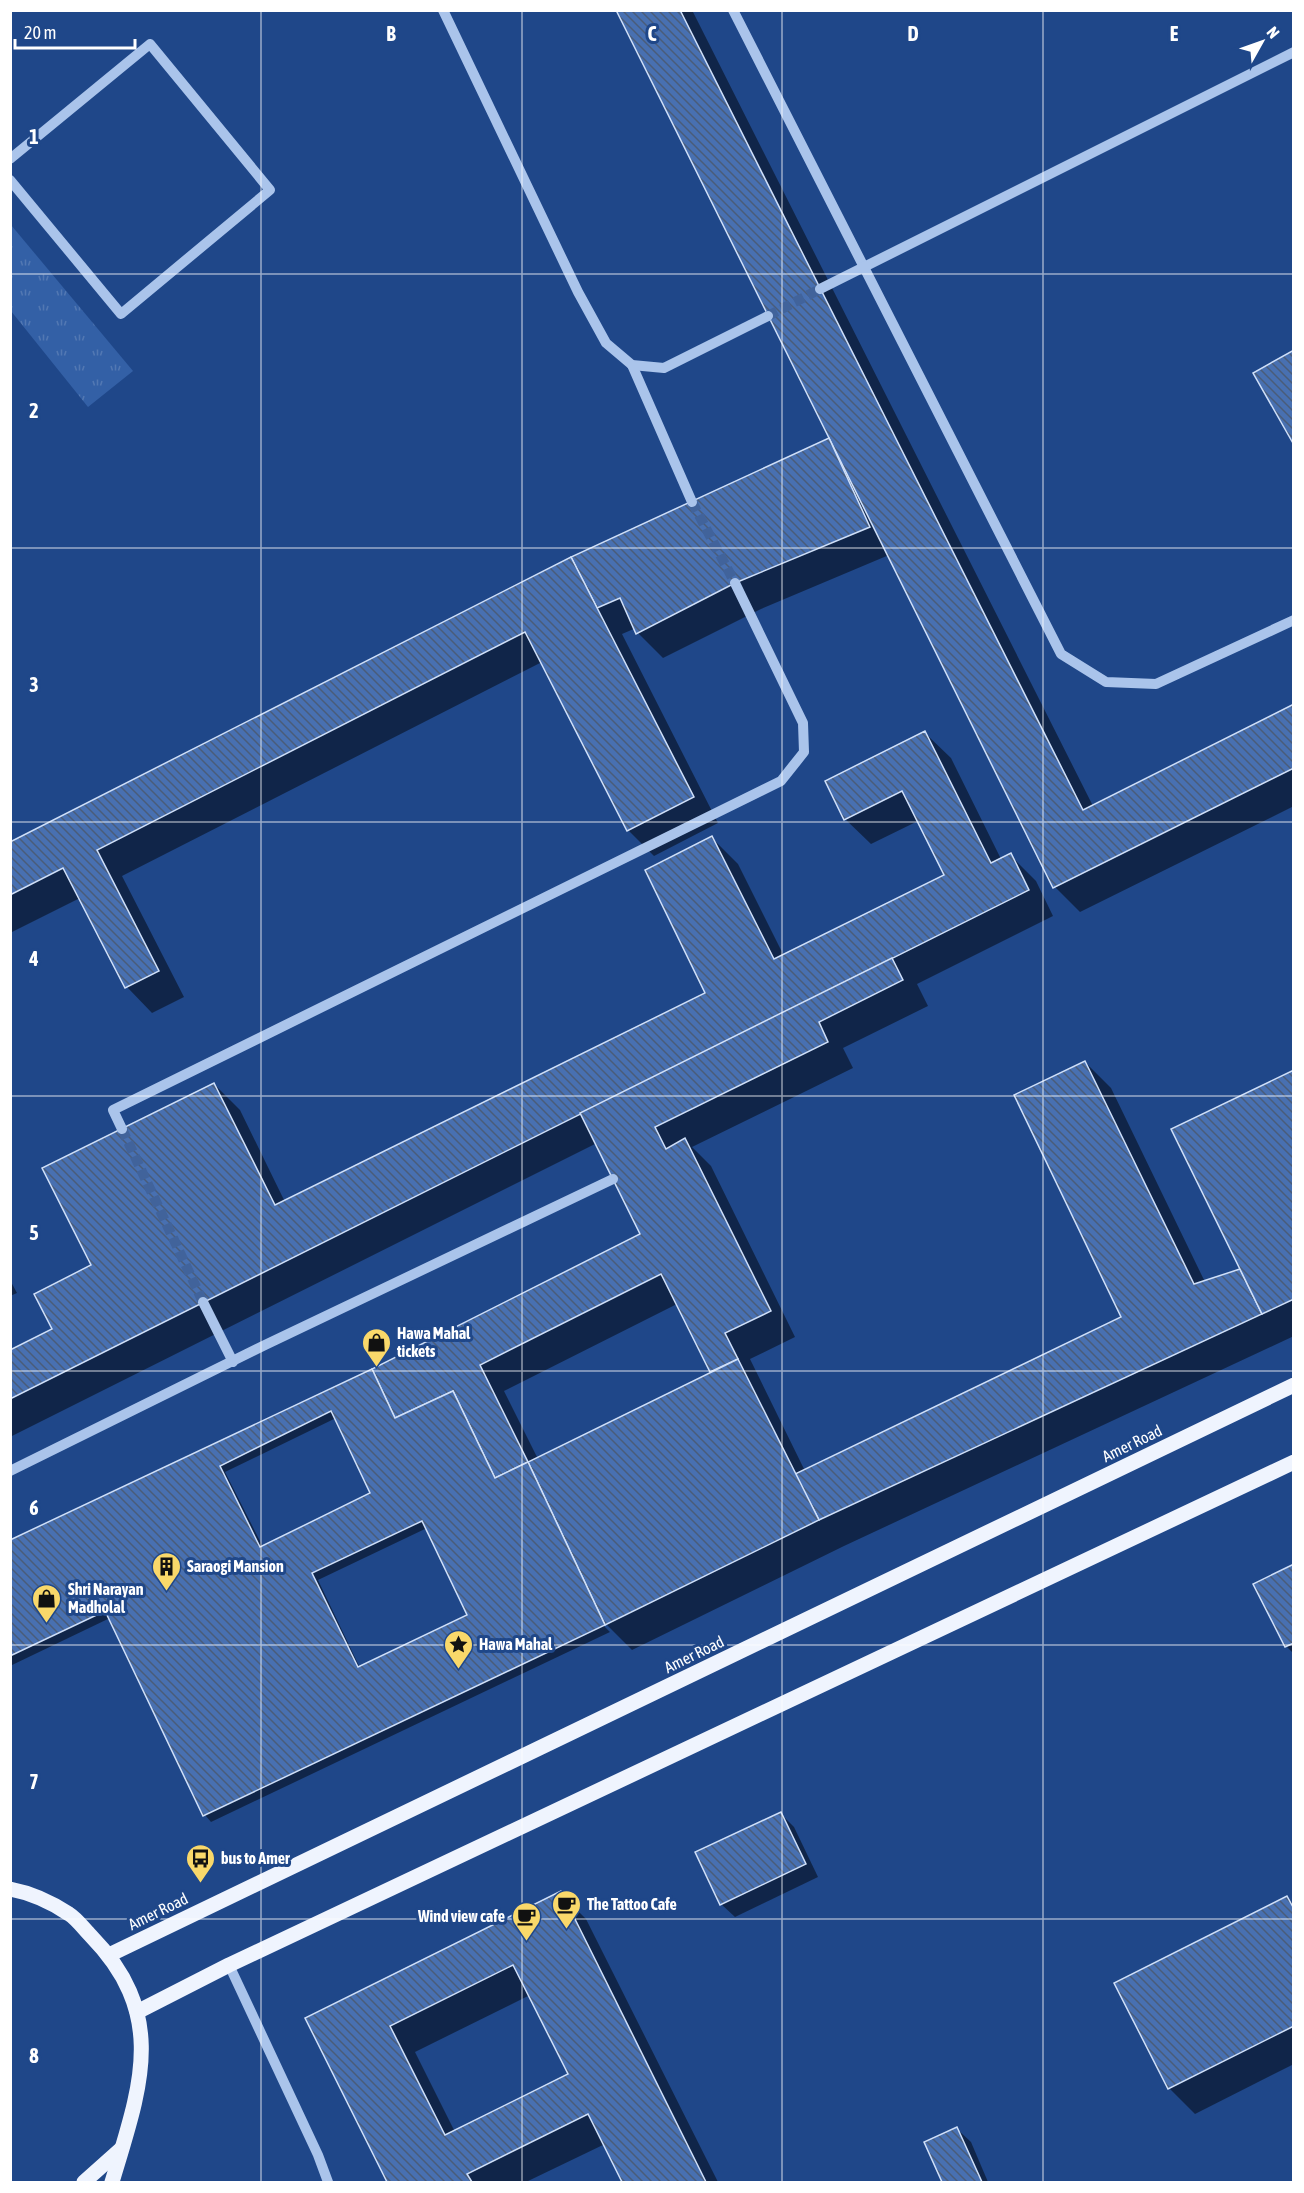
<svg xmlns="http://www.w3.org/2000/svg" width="1304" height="2193" font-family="'Asap Condensed',sans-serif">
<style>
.grass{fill:url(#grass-tufts)}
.shadow{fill:#0007;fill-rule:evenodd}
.building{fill:url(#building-back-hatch);stroke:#cfdff8;stroke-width:1.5;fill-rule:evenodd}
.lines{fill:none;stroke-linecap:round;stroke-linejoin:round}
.minor-tunnel{stroke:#41639b;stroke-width:10;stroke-dasharray:10 5;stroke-linecap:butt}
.minor{stroke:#aac4eb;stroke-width:10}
.major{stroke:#eff4fe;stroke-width:15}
.grid{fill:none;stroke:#fff;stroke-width:1.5;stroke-opacity:0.55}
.labels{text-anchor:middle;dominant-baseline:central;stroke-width:6;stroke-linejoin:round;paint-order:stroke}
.poi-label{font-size:16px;font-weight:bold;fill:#fff;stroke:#1f4789;text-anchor:start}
.street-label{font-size:16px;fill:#fff;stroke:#1f4789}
.grid-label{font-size:20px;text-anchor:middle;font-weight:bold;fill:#fff;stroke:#1f4789;stroke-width:6;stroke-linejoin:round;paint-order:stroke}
</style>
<defs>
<pattern id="grass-tufts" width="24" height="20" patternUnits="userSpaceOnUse" patternTransform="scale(1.5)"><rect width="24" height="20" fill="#3360a6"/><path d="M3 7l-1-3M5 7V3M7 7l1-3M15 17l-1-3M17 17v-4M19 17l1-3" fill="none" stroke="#5278b3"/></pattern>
<pattern id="building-back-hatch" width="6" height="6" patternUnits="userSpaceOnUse" patternTransform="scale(1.5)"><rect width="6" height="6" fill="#4870b1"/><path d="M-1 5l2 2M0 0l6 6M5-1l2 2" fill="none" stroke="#4a5c79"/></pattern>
</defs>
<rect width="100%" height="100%" fill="#1f4789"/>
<polygon class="grass" points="11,225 133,371 88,407 11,311"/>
<g class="shadow">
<polygon points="617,10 692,10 1093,806 1294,706 1294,806 1080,912 1055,887 889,555 761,609 663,658 638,633 636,628 622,634 718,823 654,856 628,830 542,662 122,876 184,997 152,1013 127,987 80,898 10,933 10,844 572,558 831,439"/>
<path d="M925,733L951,758L1001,859L1010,855L1036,881L1053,916L917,984L928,1006L843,1048L853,1068L692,1147L711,1166L795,1337L750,1359L805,1471L1123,1318L1085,1062L1111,1088L1205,1282L1243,1270L1294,1072V1336L844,1546L632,1650L601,1619L599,1621L610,1632L211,1822L205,1815L110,1618L10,1666V1541L373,1370L642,1235L597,1143L10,1437V1351L54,1330L93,1266L214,1084L240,1110L285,1202L707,994L712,838L738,864L784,956L946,876L918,821L871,844L845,819ZM677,1304L712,1373L538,1459L504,1391ZM336,1418L372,1494L263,1547L225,1472ZM427,1528L469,1616L360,1668L318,1580Z"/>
<polygon points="10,1280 17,1293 10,1296"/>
<polygon points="1294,1566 1294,1654 1286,1646"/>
<polygon points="780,1813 794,1827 818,1877 735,1917 721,1904"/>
<path d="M560,1893L586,1919L718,2182H624L605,2144L526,2182H389L307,2019ZM530,1995L570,2075L455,2132L415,2052Z"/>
<polygon points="1287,1898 1294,1905 1294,2064 1195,2114 1169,2088"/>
<polygon points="957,2129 971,2142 988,2182 944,2182 926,2142"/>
</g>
<g class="building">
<polygon points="616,10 680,10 1083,810 1294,704 1294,768 1053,888"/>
<polygon points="1294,350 1294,445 1253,373"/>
<polygon points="829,438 870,527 735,583 636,634 620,598 597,608 571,557"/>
<polygon points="571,557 694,797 627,831 525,632 97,850 159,971 125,988 63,868 10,895 10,842"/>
<polygon points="925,731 991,863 1011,853 1029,890 10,1399 10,1350 52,1329 34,1294 91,1265 42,1168 214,1083 275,1205 705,993 645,870 712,836 774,959 944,875 902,791 844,820 825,781"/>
<polygon points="892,958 903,980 819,1022 828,1042 655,1127 666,1149 685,1138 771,1311 725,1333 738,1359 710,1372 661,1274 480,1365 528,1462 495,1478 453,1391 395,1418 372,1369 640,1234 580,1113"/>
<polygon points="1085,1061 1194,1284 1240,1269 1262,1314 819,1520 795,1474 1121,1317 1014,1095"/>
<polygon points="1294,1070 1294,1299 1262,1314 1171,1129"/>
<polygon points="738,1359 819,1520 605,1625 528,1462"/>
<path d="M372,1369L395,1418L453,1391L495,1478L528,1462L605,1625L203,1816L105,1611L10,1656V1540ZM331,1411L370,1493L260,1547L220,1466ZM422,1521L467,1615L358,1667L312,1573Z"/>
<polygon points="1294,1564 1294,1643 1285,1647 1253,1584"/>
<polygon points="781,1812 806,1864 720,1905 695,1852"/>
<path d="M561,1891L706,2182H622L588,2114L467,2174L472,2182H387L305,2018ZM513,1965L568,2074L445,2135L390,2026Z"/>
<polygon points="1287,1896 1294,1909 1294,2026 1168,2089 1114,1983"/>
<polygon points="957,2127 982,2182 942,2182 924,2142"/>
</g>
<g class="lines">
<g class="minor-tunnel">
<polyline points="768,316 820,289"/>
<polyline points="692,502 735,583"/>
<polyline points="122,1129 203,1302"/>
</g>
<g class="minor">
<polyline points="443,10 578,292 606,343 632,365 664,368 768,316"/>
<polyline points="733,10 1061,654 1106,682 1156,684 1294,620"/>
<polyline points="10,159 150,44 270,190 121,314 10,180"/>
<polyline points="820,289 1294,52"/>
<polyline points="632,365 692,502"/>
<polyline points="122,1129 113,1110 781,781 804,752 803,723 735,583"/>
<polyline points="203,1302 233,1362"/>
<polyline points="10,1471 265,1345 613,1179"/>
<polyline points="229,1965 318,2155 328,2182"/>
</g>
<g class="major">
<path d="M10,1889C31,1893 51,1902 69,1914C77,1919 84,1929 91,1936C169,2016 140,2088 112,2182"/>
<polyline points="109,1955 1294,1385"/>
<polyline points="137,2012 229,1965 1294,1462"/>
<polyline points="84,2182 121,2149"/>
</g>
</g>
<path class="grid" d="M261,10V2182M522,10V2182M782,10V2182M1043,10V2182M10,274H1294M10,548H1294M10,822H1294M10,1096H1294M10,1371H1294M10,1645H1294M10,1919H1294"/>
<defs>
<symbol id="shop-pin" viewBox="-11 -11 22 30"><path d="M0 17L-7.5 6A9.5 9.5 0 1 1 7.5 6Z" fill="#f9d86a" stroke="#1f4789"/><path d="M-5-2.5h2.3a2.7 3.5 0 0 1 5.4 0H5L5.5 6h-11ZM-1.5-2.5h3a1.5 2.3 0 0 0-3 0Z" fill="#111"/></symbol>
<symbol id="building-pin" viewBox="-11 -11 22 30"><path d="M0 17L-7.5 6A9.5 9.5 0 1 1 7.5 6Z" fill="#f9d86a" stroke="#1f4789"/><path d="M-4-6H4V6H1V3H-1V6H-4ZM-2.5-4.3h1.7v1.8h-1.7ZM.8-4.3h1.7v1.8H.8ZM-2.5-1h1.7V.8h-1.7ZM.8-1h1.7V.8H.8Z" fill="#111"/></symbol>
<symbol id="sight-pin" viewBox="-11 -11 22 30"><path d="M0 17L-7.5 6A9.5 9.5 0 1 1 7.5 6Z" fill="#f9d86a" stroke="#1f4789"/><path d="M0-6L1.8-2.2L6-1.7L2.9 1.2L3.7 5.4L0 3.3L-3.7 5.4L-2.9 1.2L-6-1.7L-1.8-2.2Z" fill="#111"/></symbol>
<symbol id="bus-pin" viewBox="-11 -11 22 30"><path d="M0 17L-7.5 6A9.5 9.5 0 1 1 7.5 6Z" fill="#f9d86a" stroke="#1f4789"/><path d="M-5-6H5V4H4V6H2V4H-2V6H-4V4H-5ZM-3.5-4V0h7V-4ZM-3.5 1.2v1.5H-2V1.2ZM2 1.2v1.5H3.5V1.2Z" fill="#111"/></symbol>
<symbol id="cafe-pin" viewBox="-11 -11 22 30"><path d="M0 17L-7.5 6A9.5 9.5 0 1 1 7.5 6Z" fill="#f9d86a" stroke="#1f4789"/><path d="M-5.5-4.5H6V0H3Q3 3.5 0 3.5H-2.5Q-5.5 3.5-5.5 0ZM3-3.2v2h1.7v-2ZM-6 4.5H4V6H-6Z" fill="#111"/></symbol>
</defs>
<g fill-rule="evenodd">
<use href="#shop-pin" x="360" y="1326" width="33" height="45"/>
<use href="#building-pin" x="150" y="1550" width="33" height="45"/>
<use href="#shop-pin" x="30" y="1582" width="33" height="45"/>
<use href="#sight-pin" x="442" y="1628" width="33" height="45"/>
<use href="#bus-pin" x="184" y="1842" width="33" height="45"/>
<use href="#cafe-pin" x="550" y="1888" width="33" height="45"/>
<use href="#cafe-pin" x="510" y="1900" width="33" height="45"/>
</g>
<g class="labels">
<g class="poi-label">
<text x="397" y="1333">Hawa Mahal<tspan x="397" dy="18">tickets</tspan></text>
<text x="187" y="1566">Saraogi Mansion</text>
<text x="68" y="1589">Shri Narayan<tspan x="68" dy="18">Madholal</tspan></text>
<text x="479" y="1644">Hawa Mahal</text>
<text x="221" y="1858">bus to Amer</text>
<text x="587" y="1904">The Tattoo Cafe</text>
<text x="505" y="1916" text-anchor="end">Wind view cafe</text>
</g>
<g class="street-label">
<text transform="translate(1132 1443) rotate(-26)">Amer Road</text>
<text transform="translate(694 1654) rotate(-26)">Amer Road</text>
<text transform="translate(158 1911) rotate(-26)">Amer Road</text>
</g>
</g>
<g class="grid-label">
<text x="391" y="41">B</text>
<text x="652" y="41">C</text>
<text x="913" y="41">D</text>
<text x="1174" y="41">E</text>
<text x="34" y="144">1</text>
<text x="34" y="418">2</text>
<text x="34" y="692">3</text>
<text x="34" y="966">4</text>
<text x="34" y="1240">5</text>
<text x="34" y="1515">6</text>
<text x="34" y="1789">7</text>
<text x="34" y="2063">8</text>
</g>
<rect width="1304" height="2193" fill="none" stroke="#ffffff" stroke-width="24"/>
<g transform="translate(1262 42) rotate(50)" stroke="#1f4789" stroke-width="4.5" paint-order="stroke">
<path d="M0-4.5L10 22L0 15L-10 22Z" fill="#ffffff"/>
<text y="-9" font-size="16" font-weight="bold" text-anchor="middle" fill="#ffffff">N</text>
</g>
<path d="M15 39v9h120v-9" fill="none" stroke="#ffffff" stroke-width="3"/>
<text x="24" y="39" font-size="18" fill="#ffffff" stroke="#1f4789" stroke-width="4.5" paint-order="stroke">20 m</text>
</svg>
